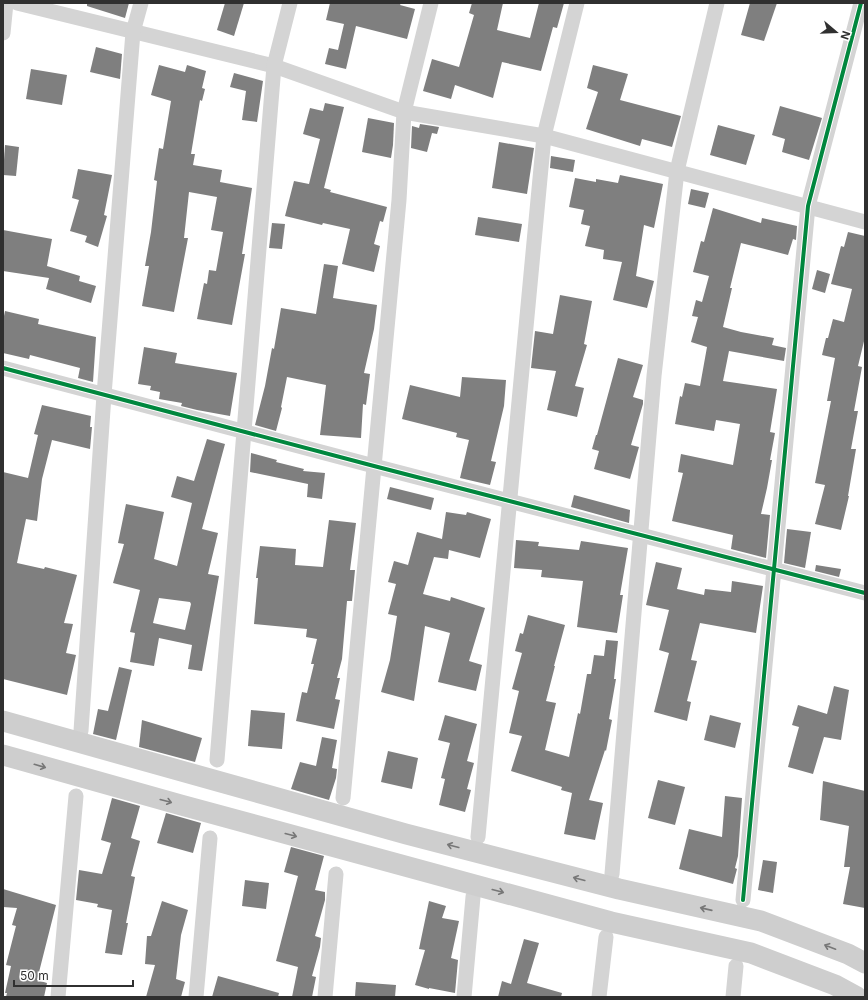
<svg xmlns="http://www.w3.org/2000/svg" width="868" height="1000" font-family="Inter,sans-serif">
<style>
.building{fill:#7f7f7f;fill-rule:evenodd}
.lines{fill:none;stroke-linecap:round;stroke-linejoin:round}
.street{stroke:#d4d4d4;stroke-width:15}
.secondary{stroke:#cecece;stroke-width:21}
.cycleway-casing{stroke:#fff;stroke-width:6}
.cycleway{stroke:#00873e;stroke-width:4}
.oneway{stroke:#777}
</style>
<rect width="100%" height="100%" fill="#fff"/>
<g class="building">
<polygon points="87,3 129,3 125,18 87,6"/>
<polygon points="225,3 244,3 234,36 217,30"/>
<polygon points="330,3 401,3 400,5 415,9 407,39 356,26 346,69 325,64 329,48 338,50 344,24 326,20"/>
<polygon points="472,3 503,3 497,30 530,38 539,3 564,3 557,28 553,27 541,71 502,62 493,98 455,85 451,99 423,91 432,59 459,67 474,15 469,13"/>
<polygon points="750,3 777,3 764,41 741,35"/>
<polygon points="96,47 122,54 120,79 90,72"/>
<polygon points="159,65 185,72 187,65 206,71 202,88 205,89 202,101 200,100 191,154 195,154 193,165 222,170 220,182 252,188 242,254 245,254 232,325 197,319 204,283 207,284 209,270 216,271 223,232 211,230 217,197 189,192 184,238 188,238 174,312 142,306 149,266 145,266 151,232 157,181 154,180 159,148 163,149 171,101 151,95"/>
<polygon points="593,65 628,74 620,100 681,116 672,147 642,139 640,146 586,129 598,92 587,88"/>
<polygon points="31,69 67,75 62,105 26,99"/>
<polygon points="234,73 263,81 257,122 242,120 246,91 230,87"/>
<polygon points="325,103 344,107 324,188 331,190 330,192 387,207 383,222 380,221 374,244 380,246 374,272 342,264 350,229 323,223 322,225 285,216 294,181 309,184 320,139 303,134 310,108 323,111"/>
<polygon points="780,106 822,118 809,160 782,152 785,139 772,135"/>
<polygon points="368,118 394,123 393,145 391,158 362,152"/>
<polygon points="420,124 439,127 437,134 432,133 427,152 411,148 412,126 419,128"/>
<polygon points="718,125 755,135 746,165 710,155"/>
<polygon points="499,142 534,148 527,194 492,188"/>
<polygon points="5,145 19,147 16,176 3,175"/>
<polygon points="551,156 575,160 573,172 550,168"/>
<polygon points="78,169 112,175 104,215 107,216 98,247 85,242 87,236 70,231 79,200 72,198"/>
<polygon points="620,175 663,184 654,228 644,225 636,276 654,281 647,308 613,300 622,262 603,259 604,250 585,246 590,226 581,224 584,210 569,207 575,178 596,182 596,179 618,183"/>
<polygon points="691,189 709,193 705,208 688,204"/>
<polygon points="713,208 761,223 762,218 797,226 796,240 793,239 788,255 741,243 730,288 732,288 723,327 741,332 774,338 772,345 786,348 784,361 729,351 723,381 777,389 770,432 775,433 770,460 772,460 767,488 761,514 770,515 766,558 731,549 733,535 672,521 683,473 678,472 681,454 733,465 740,424 716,420 714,431 675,424 680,396 682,397 685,383 700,386 707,347 691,342 698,317 692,316 696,300 702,302 709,276 693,272 701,241 704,242"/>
<polygon points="478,217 522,224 519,242 475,235"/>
<polygon points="272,223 285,224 282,249 269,248"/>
<polygon points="3,230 52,239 47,266 80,276 79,281 96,286 91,303 46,289 49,278 3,271"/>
<polygon points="848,232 865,236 865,337 858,366 862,367 854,411 858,411 851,449 856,449 848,496 849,496 841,530 815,524 825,485 815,483 831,401 827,401 835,358 822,355 826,338 828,338 833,319 844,322 852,289 831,284 841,246 844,247"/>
<polygon points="324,264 338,266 333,298 377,305 374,329 364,373 370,374 366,405 363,404 361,438 320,435 326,385 287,377 281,407 282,408 276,431 255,425 265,386 272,348 274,349 281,308 316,314"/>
<polygon points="817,270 830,274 825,293 812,289"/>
<polygon points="560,295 592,301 584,344 587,345 575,386 584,388 577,417 547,410 556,371 531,368 535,331 553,334"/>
<polygon points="5,311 39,319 38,324 96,337 93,382 78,378 80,368 30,355 29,359 3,353 3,321"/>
<polygon points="144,347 177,353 175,363 237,373 230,416 197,410 181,406 182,403 159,399 160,392 150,390 151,386 138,384"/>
<polygon points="618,358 643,365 633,397 643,400 643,404 631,445 639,447 630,479 594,469 599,451 592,449 596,435 597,435"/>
<polygon points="462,377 506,380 504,406 491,461 496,462 490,485 460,478 469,440 456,437 457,433 402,419 410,385 460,397"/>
<polygon points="42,405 91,416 90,427 92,427 90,449 52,440 42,479 37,521 26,519 17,563 44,569 45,567 77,575 64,623 73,624 66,653 76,655 67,695 3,679 3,472 28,478 38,435 34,434"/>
<path d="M207,439L225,444L202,529L218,533L208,574L219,576L202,671L188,669L192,645L159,638L154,666L130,662L135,633L130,632L140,590L113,583L124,544L118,543L126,504L164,512L154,559L177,566L192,503L171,497L177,476L194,481ZM159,598L190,602L191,604L185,630L153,623Z"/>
<polygon points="251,453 277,460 276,462 304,469 303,471 325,473 322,499 307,497 308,484 250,472"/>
<polygon points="390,487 434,498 431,510 387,499"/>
<polygon points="574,495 630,510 629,523 571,507"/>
<polygon points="446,512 466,515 467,512 491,519 480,558 449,550 448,559 434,557 423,594 450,601 451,597 485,608 469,661 482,665 476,691 438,682 450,633 425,626 414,701 381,692 390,660 397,616 388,614 396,584 388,582 394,561 408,565 417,532 442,539"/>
<polygon points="329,520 356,523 350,570 355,570 352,601 347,601 342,659 337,678 340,678 335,699 340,700 334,729 296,721 302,692 307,693 314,664 311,664 317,639 306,637 307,629 254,624 258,578 256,578 260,546 296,549 295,565 323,567"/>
<polygon points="787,529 811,532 805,568 784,563"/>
<polygon points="516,540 539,542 538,546 579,550 581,541 628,548 620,595 623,595 617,633 577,627 583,581 541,577 542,570 514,568"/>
<polygon points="656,562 682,568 677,589 704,595 705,589 731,592 732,581 763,586 756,633 700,623 691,660 697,661 687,701 691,702 687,721 654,712 669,653 659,650 669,610 646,605"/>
<polygon points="816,565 841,569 839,577 815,571"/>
<polygon points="528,615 565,625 554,666 555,666 546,701 556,703 545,750 569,757 578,713 580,714 587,674 591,674 594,655 604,656 606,640 618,641 614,679 616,679 609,719 612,720 606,751 605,750 589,800 603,803 595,840 564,834 572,793 561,790 562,787 511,771 522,736 509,733 519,691 512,689 522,653 515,651 520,633 523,634"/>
<polygon points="119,667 132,670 116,740 93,734 98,709 108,711"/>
<polygon points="834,686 849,690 841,740 824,737 813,774 788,767 799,727 792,725 798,705 827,714"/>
<polygon points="251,710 285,713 282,749 248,746"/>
<polygon points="445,715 477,724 467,761 474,763 467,789 471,790 465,812 439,805 445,779 441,778 450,743 438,740"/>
<polygon points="710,715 741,723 735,748 704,740"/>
<polygon points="142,720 202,738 195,762 139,747"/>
<polygon points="322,737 337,740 332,768 337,769 336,778 329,800 291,789 300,762 316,766"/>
<polygon points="388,751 418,758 412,789 381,782"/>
<polygon points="658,780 685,787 675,825 648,818"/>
<polygon points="823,781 865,791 865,908 843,904 850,867 844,867 849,826 820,820"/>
<polygon points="725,796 742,798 738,856 735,868 737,869 733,884 679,869 689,829 722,837"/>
<polygon points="112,798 140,806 131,838 140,841 131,876 135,877 126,923 128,923 122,955 105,953 112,910 97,907 98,904 76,900 79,870 102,874 111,843 101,840"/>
<polygon points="166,813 201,823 193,853 157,843"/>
<polygon points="291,847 324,856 315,890 325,892 325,900 315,936 321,938 320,947 312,976 316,977 312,997 292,997 298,967 276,961 298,876 284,872"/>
<polygon points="763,860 777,862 773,893 758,890"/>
<polygon points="245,880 269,883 266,909 242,906"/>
<polygon points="3,889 56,905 37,980 47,983 44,997 6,997 7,993 5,993 11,966 6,965 16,926 12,925 17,908 3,907"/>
<polygon points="162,901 188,910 181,935 176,979 185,982 181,997 146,997 155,965 145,964 147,936 151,936"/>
<polygon points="429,901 446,906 442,918 459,921 451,958 458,960 455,993 429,988 429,989 415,985 425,950 419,949"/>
<polygon points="524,939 539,943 527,983 562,993 561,997 498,997 502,981 511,984"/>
<polygon points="218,976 279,993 278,997 212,997"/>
<polygon points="356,982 396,985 395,997 355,997"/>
</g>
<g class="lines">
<g class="street">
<polyline points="17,3 274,66 404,112 544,136 865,222"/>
<polyline points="3,33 6,3"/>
<polyline points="3,368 374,466 865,593"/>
<polyline points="81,731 104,395 133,32 141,3"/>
<polyline points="217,760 274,66 290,3"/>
<polyline points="343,798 399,200 404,112 431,3"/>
<polyline points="478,837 544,136 577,3"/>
<polyline points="612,874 654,376 677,171 717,3"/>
<polyline points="743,900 808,206 861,3"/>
<polyline points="58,997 76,796"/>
<polyline points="196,997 210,838"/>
<polyline points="325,997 336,874"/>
<polyline points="464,997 473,897"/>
<polyline points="599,997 606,937"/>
<polyline points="733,997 736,966"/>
</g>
<g class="secondary">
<polyline points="3,721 406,834 619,889 761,921 848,954 865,963"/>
<polyline points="3,755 181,805 611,922 751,953 835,985 857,997"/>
</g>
<defs>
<g id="cycleway">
<polyline points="3,368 374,466 865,593"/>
<polyline points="743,900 808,206 861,3"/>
</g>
</defs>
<use href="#cycleway" class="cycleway-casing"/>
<use href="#cycleway" class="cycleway"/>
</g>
<defs><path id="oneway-shaft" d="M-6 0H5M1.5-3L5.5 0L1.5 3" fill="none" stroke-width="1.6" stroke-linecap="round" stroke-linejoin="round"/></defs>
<g class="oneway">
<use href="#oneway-shaft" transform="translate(40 766) rotate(16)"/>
<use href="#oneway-shaft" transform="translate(166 801) rotate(15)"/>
<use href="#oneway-shaft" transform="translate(291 835) rotate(15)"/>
<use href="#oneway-shaft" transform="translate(453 846) rotate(-165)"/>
<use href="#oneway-shaft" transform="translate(579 879) rotate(-165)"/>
<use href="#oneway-shaft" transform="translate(498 891) rotate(15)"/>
<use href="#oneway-shaft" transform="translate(706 909) rotate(-167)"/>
<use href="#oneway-shaft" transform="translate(830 947) rotate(-159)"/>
</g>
<rect width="868" height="1000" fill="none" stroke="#303030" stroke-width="8"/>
<g transform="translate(836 32) rotate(109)" stroke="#ffffff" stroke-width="3" paint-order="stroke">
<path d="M0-3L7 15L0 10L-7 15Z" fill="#303030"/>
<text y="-6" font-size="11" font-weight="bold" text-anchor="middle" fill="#303030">N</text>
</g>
<path d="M14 980v6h119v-6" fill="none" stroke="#303030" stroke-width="2"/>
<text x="20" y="980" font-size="12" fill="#303030" stroke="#ffffff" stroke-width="3" paint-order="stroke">50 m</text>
</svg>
